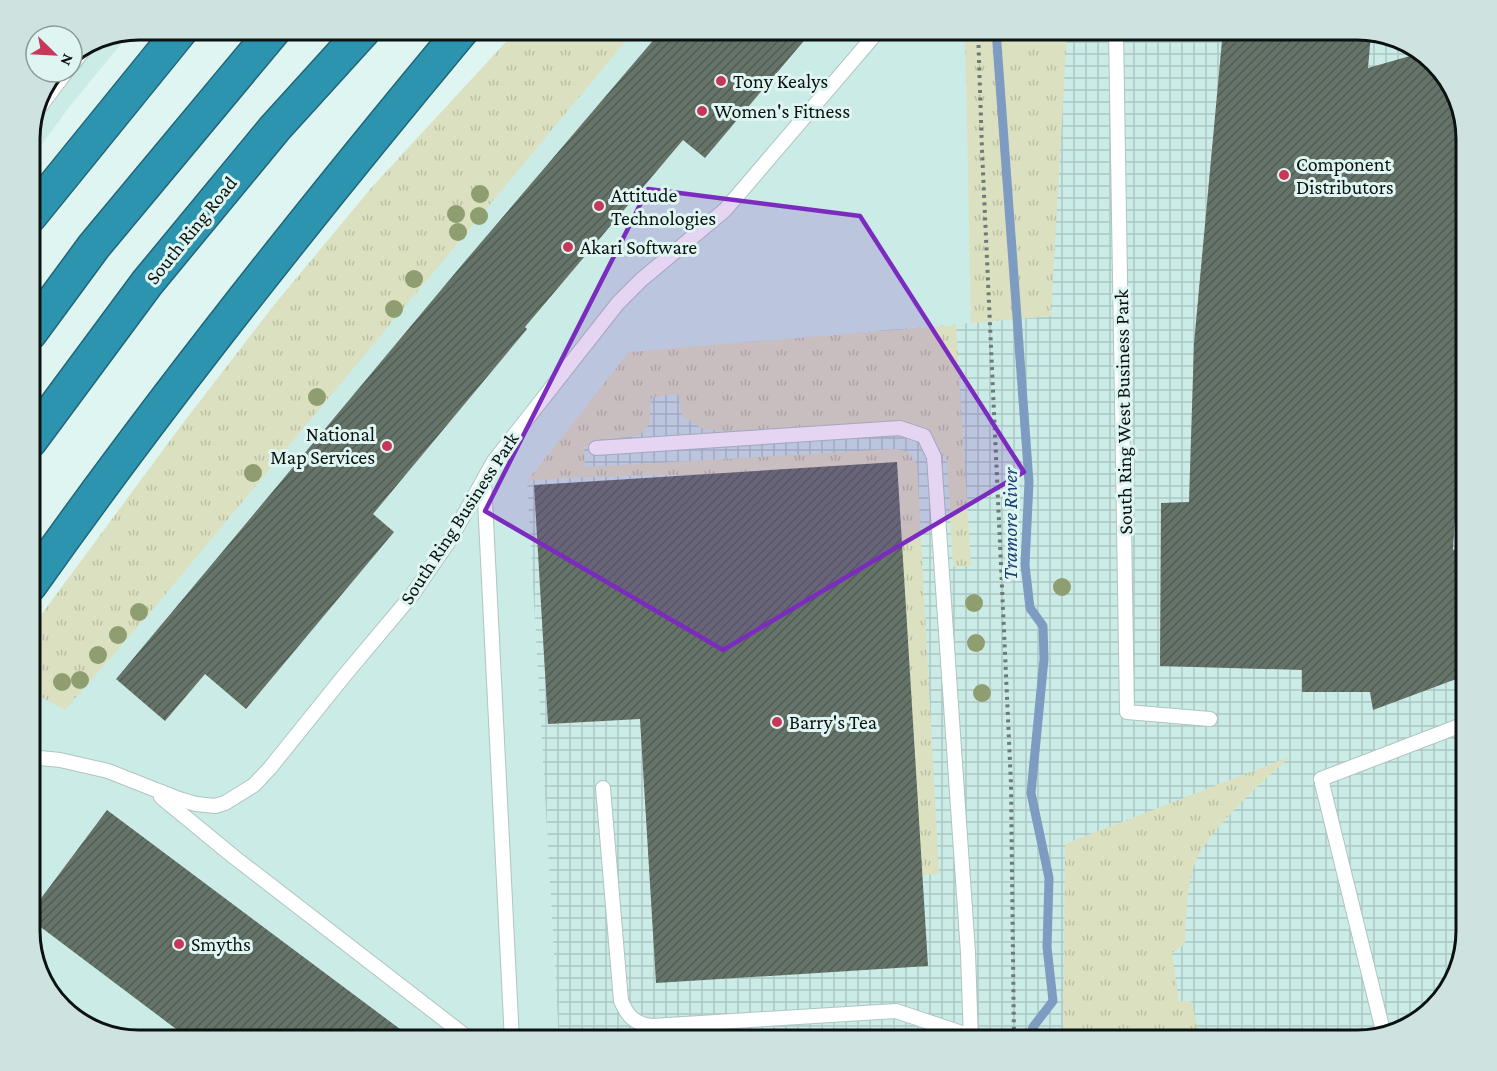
<svg xmlns="http://www.w3.org/2000/svg" width="1497" height="1071" font-family="'Crimson Pro',serif">
<style>
.built{fill:#cbebe6}
.industrial{fill:url(#industrial-grid)}
.grass{fill:url(#grass-tufts)}
.lines{fill:none;stroke-linecap:round;stroke-linejoin:round}
.stream{stroke:#7e9cc2;stroke-width:9}
.building{fill:url(#building-hatch)}
.lane-casing{stroke:#afc5c1;stroke-width:16}
.highway-casing{stroke:#216678;stroke-width:36}
.path{stroke:#6d7a78;stroke-width:4;stroke-dasharray:3 4.5;stroke-linecap:butt}
.lane{stroke:#fff;stroke-width:14}
.highway{stroke:#2d94b0;stroke-width:33}
.tree{fill:#8f9e70}
.marked{fill:#7b2cbf;fill-opacity:0.2;stroke:#7b2cbf;stroke-width:4.5;stroke-linejoin:round}
.poi-dot{fill:#c73858;stroke:#dff5f1;stroke-width:2}
.labels{text-anchor:middle;dominant-baseline:central;stroke-width:6;stroke-linejoin:round;paint-order:stroke}
.poi-label{font-size:20px;fill:#0b1211;stroke:#dff5f1;text-anchor:start}
.street-label{font-size:20px;fill:#0b1211;stroke:#dff5f1}
.water-label{font-size:21px;font-style:italic;fill:#163f70;stroke:#dff5f1}
.rim{fill:none;stroke:#0b1211;stroke-width:3}
</style>
<defs>
<pattern id="industrial-grid" width="8" height="8" patternUnits="userSpaceOnUse" patternTransform="scale(1.5)"><rect width="8" height="8" fill="#cbebe6"/><path d="M0 4h8M4 0v8" fill="none" stroke="#adc8c4"/></pattern>
<pattern id="grass-tufts" width="24" height="20" patternUnits="userSpaceOnUse" patternTransform="scale(1.5)"><rect width="24" height="20" fill="#dbe1c0"/><path d="M3 7l-1-3M5 7V3M7 7l1-3M15 17l-1-3M17 17v-4M19 17l1-3" fill="none" stroke="#bbc0a4"/></pattern>
<pattern id="building-hatch" width="6" height="6" patternUnits="userSpaceOnUse" patternTransform="scale(1.5)"><rect width="6" height="6" fill="#657368"/><path d="M-1 1l2-2M0 6l6-6M5 7l2-2" fill="none" stroke="#515d54"/></pattern>
</defs>
<rect width="100%" height="100%" fill="#dff5f1"/>
<g class="built">
<polygon points="575,30 1054,30 1051,316 629,352 527,480 559,1041 139,1041 73,1019 41,980 30,938 30,662 51,656"/>
<polygon points="129,34 70,106 30,160 30,132 41,91 56,72 72,72 72,56"/>
</g>
<polygon class="industrial" points="1054,30 1358,30 1424,52 1467,139 1467,932 1445,998 1406,1030 1357,1041 559,1041 527,481 629,352 1051,316"/>
<g class="grass">
<polygon points="517,30 635,30 159,602 65,710 30,691 30,630 180,427 274,305 372,187"/>
<polygon points="965,30 1067,30 1051,316 971,323"/>
<polygon points="956,325 971,566 953,567 947,460 925,430 899,422 725,431 703,429 682,416 678,394 652,397 650,405 650,423 640,435 606,440 584,447 585,467 896,449 908,452 917,464 939,874 922,875 897,463 710,474 585,477 527,481 629,352"/>
<path d="M1291,756C1265,779 1204,834 1194,866C1186,892 1186,918 1185,944L1172,953L1179,1001H1191L1201,1041H1063L1065,844Z"/>
</g>
<g class="lines">
<polyline class="stream" points="996,30 1029,482 1025,565 1030,608 1043,626 1044,659 1031,793 1049,878 1047,947 1053,1001 1033,1027 1029,1041"/>
</g>
<g class="building">
<polygon points="662,30 813,30 705,158 683,140 525,327 527,329 373,514 394,532 246,709 205,674 165,721 116,679 461,266"/>
<polygon points="1223,30 1358,30 1371,34 1368,68 1424,52 1456,91 1467,139 1467,325 1453,550 1467,545 1467,675 1373,710 1370,692 1302,692 1302,670 1160,666 1161,503 1189,502 1194,343"/>
<polygon points="897,462 928,966 656,983 640,719 548,724 534,485"/>
<polygon points="107,810 416,1041 192,1041 30,919 30,913"/>
</g>
<g class="lines">
<defs>
<g id="lane">
<polyline points="1116,30 1127,712 1210,719"/>
<polyline points="72,65 82,52"/>
<polyline points="36,112 66,72"/>
<polyline points="596,448 900,428 924,436 934,457 968,953 971,1041"/>
<polyline points="484,480 512,1041"/>
<polyline points="30,757 60,760 108,771 179,799 196,804 215,806 225,803 254,785 270,768 344,676 412,595 451,538 494,461 618,303 641,280 725,210 879,30"/>
<path d="M603,788L621,1001C628,1017 635,1024 652,1026L896,1011L971,1036"/>
<polyline points="161,797 234,857 472,1041"/>
<polyline points="1384,1035 1321,779 1467,723"/>
</g>
<g id="highway">
<polyline points="30,216 181,30"/>
<polyline points="30,333 94,246 274,30"/>
<polyline points="30,441 147,283 275,128 364,30"/>
<path d="M30,585C166,393 312,210 462,30"/>
</g>
</defs>
<use href="#lane" class="lane-casing"/>
<use href="#highway" class="highway-casing"/>
<polyline class="path" points="978,30 982,150 1011,784 1014,1041"/>
<use href="#lane" class="lane"/>
<use href="#highway" class="highway"/>
</g>
<g class="tree">
<circle cx="480" cy="194" r="9"/>
<circle cx="456" cy="214" r="9"/>
<circle cx="479" cy="216" r="9"/>
<circle cx="458" cy="232" r="9"/>
<circle cx="414" cy="279" r="9"/>
<circle cx="394" cy="309" r="9"/>
<circle cx="317" cy="397" r="9"/>
<circle cx="253" cy="473" r="9"/>
<circle cx="1062" cy="587" r="9"/>
<circle cx="974" cy="603" r="9"/>
<circle cx="139" cy="612" r="9"/>
<circle cx="118" cy="635" r="9"/>
<circle cx="976" cy="643" r="9"/>
<circle cx="98" cy="655" r="9"/>
<circle cx="80" cy="680" r="9"/>
<circle cx="62" cy="682" r="9"/>
<circle cx="982" cy="693" r="9"/>
</g>
<path class="marked" d="M648,189L860,216L1024,472L723,650L485,511Z"/>
<g class="poi-dot">
<circle cx="721" cy="81" r="6"/>
<circle cx="702" cy="111" r="6"/>
<circle cx="1284" cy="175" r="6"/>
<circle cx="599" cy="206" r="6"/>
<circle cx="568" cy="247" r="6"/>
<circle cx="387" cy="446" r="6"/>
<circle cx="777" cy="722" r="6"/>
<circle cx="179" cy="944" r="6"/>
</g>
<g class="labels">
<g class="poi-label">
<text x="733" y="81">Tony Kealys</text>
<text x="714" y="111">Women's Fitness</text>
<text x="1296" y="164">Component<tspan x="1296" dy="23">Distributors</tspan></text>
<text x="611" y="195">Attitude<tspan x="611" dy="23">Technologies</tspan></text>
<text x="580" y="247">Akari Software</text>
<text x="375" y="434" text-anchor="end">National<tspan x="375" dy="23">Map Services</tspan></text>
<text x="789" y="722">Barry's Tea</text>
<text x="191" y="944">Smyths</text>
</g>
<g class="street-label">
<text transform="translate(191 230) rotate(-51)">South Ring Road</text>
<text transform="translate(1123 412) rotate(-91)">South Ring West Business Park</text>
<text transform="translate(459 518) rotate(-57)">South Ring Business Park</text>
</g>
<g class="water-label">
<text transform="translate(1010 524) rotate(-90)">Tramore River</text>
</g>
</g>
<path d="M0 0H1497V1071H0ZM139 40H1357A99 99 0 0 1 1456 139V931A99 99 0 0 1 1357 1030H139A99 99 0 0 1 40 931V139A99 99 0 0 1 139 40Z" fill="#cee3df" fill-rule="evenodd"/>
<path class="rim" d="M139 40H1357A99 99 0 0 1 1456 139V931A99 99 0 0 1 1357 1030H139A99 99 0 0 1 40 931V139A99 99 0 0 1 139 40Z"/>
<g transform="translate(54 54) rotate(114)"><circle r="28" fill="#dff5f1" stroke="#8a9a97" stroke-width="1.5"/>
<path d="M0-4.5L10 22L0 15L-10 22Z" fill="#c73858"/>
<text y="-9" font-size="16" font-weight="bold" text-anchor="middle" fill="#0b1211">N</text>
</g>
</svg>
